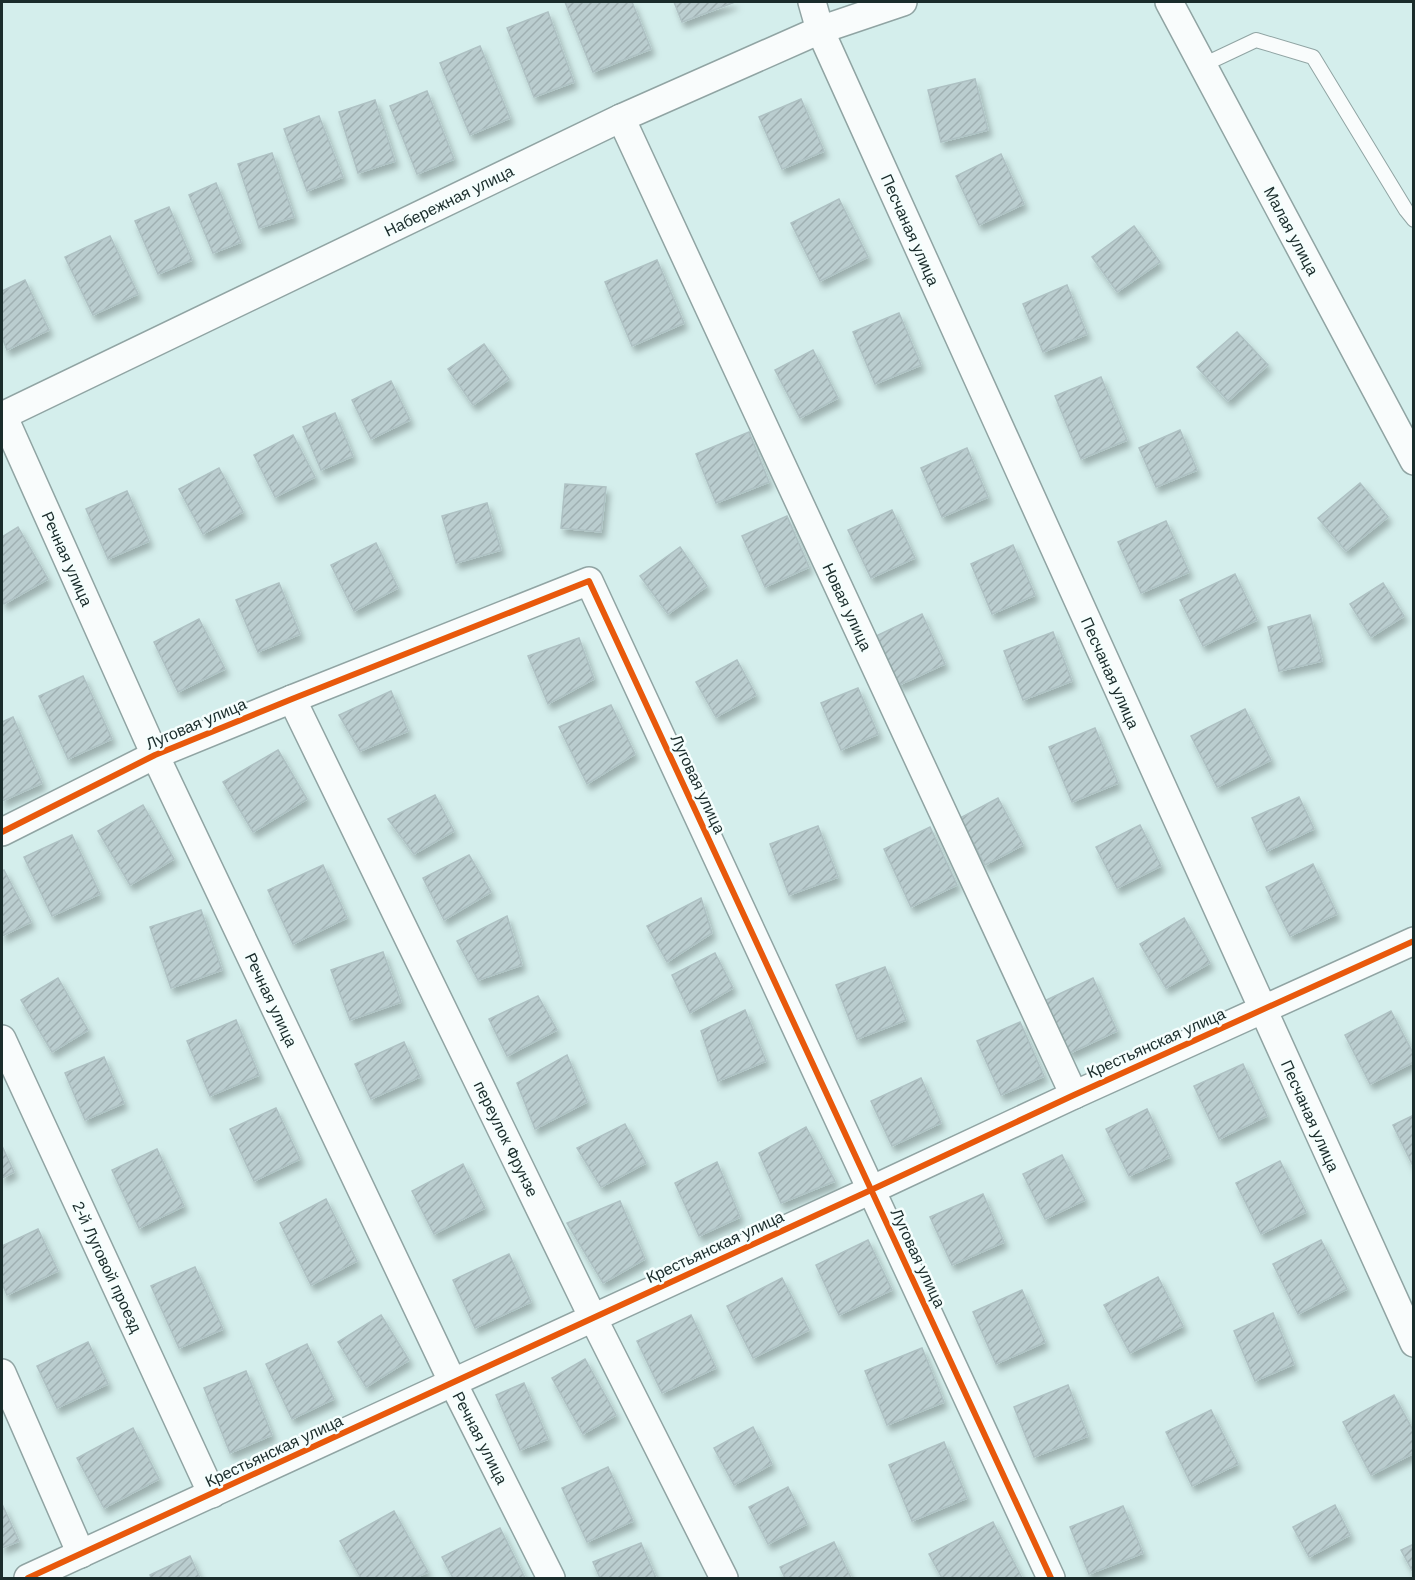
<svg xmlns="http://www.w3.org/2000/svg" width="1415" height="1580" font-family="Helvetica,sans-serif">
<style>
.building{fill:url(#building-hatch);stroke:#aec1c3;stroke-width:1.5;filter:url(#shadow)}
.lines{fill:none;stroke-linecap:round;stroke-linejoin:round}
.lane-casing{stroke:#90a4a3;stroke-width:16}
.street-casing{stroke:#90a4a3;stroke-width:30}
.lane{stroke:#f9fcfc;stroke-width:14}
.street{stroke:#f9fcfc;stroke-width:27}
.cycleway-casing{stroke:#f5fefd;stroke-width:10}
.cycleway{stroke:#e8590c;stroke-width:6}
.labels{text-anchor:middle;dominant-baseline:central;stroke-width:5;stroke-linejoin:round;paint-order:stroke}
.street-label{font-size:16px;fill:#1a2c2b;stroke:#f5fefd}
</style>
<defs>
<pattern id="building-hatch" width="6" height="6" patternUnits="userSpaceOnUse" patternTransform="scale(1.5)"><rect width="6" height="6" fill="#bacdcf"/><path d="M-1 1l2-2M0 6l6-6M5 7l2-2" fill="none" stroke="#9fb0b2"/></pattern>
<filter id="shadow"><feDropShadow dx="3.5" dy="6" stdDeviation="3" flood-color="#0004"/></filter>
</defs>
<rect width="100%" height="100%" fill="#d4eeec"/>
<g class="building">
<polygon points="565,2 632,2 651,49 593,72"/>
<polygon points="674,2 735,2 682,22"/>
<polygon points="548,12 574,82 534,97 507,28"/>
<polygon points="480,46 510,118 470,135 440,63"/>
<polygon points="975,79 988,130 941,142 928,90"/>
<polygon points="427,91 454,159 417,174 390,106"/>
<polygon points="801,99 824,151 782,169 759,117"/>
<polygon points="375,100 395,161 358,173 339,112"/>
<polygon points="319,116 343,177 307,191 284,129"/>
<polygon points="272,153 294,217 259,228 238,164"/>
<polygon points="1001,154 1024,204 979,225 956,176"/>
<polygon points="216,183 241,242 213,253 189,195"/>
<polygon points="839,199 868,257 820,281 791,223"/>
<polygon points="169,207 192,260 158,274 135,221"/>
<polygon points="1134,226 1160,262 1117,292 1092,257"/>
<polygon points="110,236 138,294 93,315 65,257"/>
<polygon points="657,260 684,323 632,346 605,282"/>
<polygon points="25,280 49,330 7,350 2,337 2,291"/>
<polygon points="1067,285 1087,334 1043,352 1023,304"/>
<polygon points="899,313 921,365 875,384 853,332"/>
<polygon points="1237,332 1268,365 1228,401 1197,367"/>
<polygon points="484,344 509,379 473,405 448,369"/>
<polygon points="813,350 838,398 800,418 775,370"/>
<polygon points="1101,377 1127,440 1081,459 1055,396"/>
<polygon points="391,381 410,420 371,439 352,400"/>
<polygon points="335,413 353,456 321,470 303,427"/>
<polygon points="1180,430 1197,470 1156,487 1139,448"/>
<polygon points="749,432 769,482 716,503 696,454"/>
<polygon points="293,435 315,477 275,497 254,455"/>
<polygon points="967,448 988,497 942,517 921,468"/>
<polygon points="219,468 243,512 203,534 179,489"/>
<polygon points="1360,483 1388,517 1346,551 1318,518"/>
<polygon points="565,484 606,487 601,532 561,528"/>
<polygon points="127,491 149,541 108,559 86,509"/>
<polygon points="487,503 501,550 456,563 442,516"/>
<polygon points="892,510 915,558 871,578 848,530"/>
<polygon points="787,516 809,567 765,587 742,536"/>
<polygon points="1166,521 1189,572 1141,593 1118,542"/>
<polygon points="18,527 48,579 4,604 2,599 2,537"/>
<polygon points="376,543 398,588 354,611 331,565"/>
<polygon points="1013,545 1035,595 992,614 971,564"/>
<polygon points="680,547 707,586 668,614 640,576"/>
<polygon points="1235,574 1257,620 1203,646 1180,600"/>
<polygon points="279,583 300,634 258,652 236,600"/>
<polygon points="1383,583 1404,616 1371,637 1350,604"/>
<polygon points="922,614 945,664 899,685 876,636"/>
<polygon points="1310,615 1322,661 1279,671 1268,627"/>
<polygon points="199,619 225,669 178,692 154,642"/>
<polygon points="1053,632 1072,681 1023,700 1004,651"/>
<polygon points="579,638 594,679 548,704 528,656"/>
<polygon points="737,660 756,695 716,717 696,682"/>
<polygon points="83,676 112,739 68,759 39,696"/>
<polygon points="858,688 878,734 841,750 821,703"/>
<polygon points="391,691 408,731 360,751 339,715"/>
<polygon points="611,705 635,754 587,784 559,727"/>
<polygon points="1245,709 1271,760 1217,787 1191,736"/>
<polygon points="13,717 42,783 2,801 2,722"/>
<polygon points="1095,728 1118,783 1072,802 1049,747"/>
<polygon points="278,750 307,799 253,832 223,782"/>
<polygon points="435,795 454,831 414,854 388,819"/>
<polygon points="1299,797 1314,829 1267,851 1252,818"/>
<polygon points="998,798 1023,845 985,865 960,818"/>
<polygon points="143,805 174,859 130,885 98,831"/>
<polygon points="1140,825 1161,866 1117,888 1096,847"/>
<polygon points="818,826 838,877 789,895 770,844"/>
<polygon points="930,827 957,885 911,907 884,849"/>
<polygon points="72,835 100,894 52,916 24,857"/>
<polygon points="469,855 491,892 444,920 423,878"/>
<polygon points="1313,864 1337,914 1290,936 1266,887"/>
<polygon points="323,865 347,918 293,944 268,890"/>
<polygon points="4,870 31,922 2,936 2,871"/>
<polygon points="701,898 712,933 667,962 647,926"/>
<polygon points="201,910 222,970 171,988 150,927"/>
<polygon points="507,916 522,965 478,980 457,941"/>
<polygon points="1184,918 1210,963 1166,988 1140,944"/>
<polygon points="383,952 401,1002 350,1020 331,970"/>
<polygon points="715,953 733,988 690,1013 672,975"/>
<polygon points="885,967 906,1020 857,1039 836,985"/>
<polygon points="58,978 88,1030 52,1052 21,1000"/>
<polygon points="1093,978 1117,1031 1070,1053 1042,1002"/>
<polygon points="538,996 557,1030 507,1056 489,1019"/>
<polygon points="745,1010 766,1061 718,1081 701,1031"/>
<polygon points="1391,1011 1414,1055 1414,1062 1370,1084 1345,1035"/>
<polygon points="236,1020 259,1075 210,1096 187,1041"/>
<polygon points="1020,1022 1044,1076 1001,1095 977,1041"/>
<polygon points="404,1042 420,1077 371,1099 355,1064"/>
<polygon points="567,1055 587,1102 535,1129 517,1083"/>
<polygon points="104,1057 124,1103 85,1120 65,1073"/>
<polygon points="1243,1064 1267,1116 1219,1139 1194,1086"/>
<polygon points="921,1078 941,1123 892,1146 871,1101"/>
<polygon points="276,1108 300,1159 254,1181 230,1129"/>
<polygon points="1147,1109 1170,1157 1129,1176 1106,1129"/>
<polygon points="1414,1115 1414,1168 1393,1125"/>
<polygon points="625,1124 646,1163 601,1187 577,1148"/>
<polygon points="806,1127 835,1181 781,1203 759,1153"/>
<polygon points="2,1146 14,1172 2,1178"/>
<polygon points="157,1149 184,1206 139,1228 112,1170"/>
<polygon points="1062,1155 1085,1200 1045,1219 1023,1174"/>
<polygon points="1280,1161 1306,1212 1261,1234 1236,1183"/>
<polygon points="717,1162 740,1217 699,1236 675,1183"/>
<polygon points="463,1164 485,1208 434,1234 412,1191"/>
<polygon points="983,1194 1004,1242 952,1265 930,1217"/>
<polygon points="326,1199 357,1261 311,1285 280,1223"/>
<polygon points="620,1201 645,1259 603,1283 567,1223"/>
<polygon points="38,1229 58,1271 7,1295 2,1283 2,1246"/>
<polygon points="868,1240 892,1290 839,1315 816,1265"/>
<polygon points="1321,1240 1347,1289 1298,1314 1273,1264"/>
<polygon points="509,1254 531,1302 475,1328 453,1280"/>
<polygon points="195,1267 223,1329 179,1348 151,1286"/>
<polygon points="1158,1277 1183,1326 1130,1353 1104,1305"/>
<polygon points="782,1278 809,1330 753,1358 727,1306"/>
<polygon points="1022,1290 1045,1342 996,1364 973,1312"/>
<polygon points="1273,1313 1294,1364 1255,1381 1234,1331"/>
<polygon points="381,1315 409,1360 366,1387 338,1342"/>
<polygon points="691,1315 716,1368 662,1393 637,1341"/>
<polygon points="88,1342 108,1384 57,1408 37,1366"/>
<polygon points="307,1344 334,1399 292,1419 266,1364"/>
<polygon points="922,1348 944,1402 887,1425 865,1371"/>
<polygon points="585,1359 616,1415 583,1434 552,1378"/>
<polygon points="246,1371 272,1435 230,1453 204,1388"/>
<polygon points="524,1383 548,1439 520,1450 496,1395"/>
<polygon points="1068,1385 1088,1436 1034,1457 1014,1407"/>
<polygon points="1394,1395 1414,1432 1414,1453 1371,1475 1343,1422"/>
<polygon points="1211,1410 1238,1464 1192,1486 1166,1432"/>
<polygon points="753,1427 772,1464 734,1485 714,1448"/>
<polygon points="133,1428 159,1479 104,1508 77,1458"/>
<polygon points="944,1442 967,1498 912,1521 889,1465"/>
<polygon points="608,1467 633,1521 587,1542 562,1488"/>
<polygon points="788,1487 807,1524 768,1544 749,1507"/>
<polygon points="2,1504 19,1541 2,1548"/>
<polygon points="1335,1505 1350,1535 1309,1557 1293,1527"/>
<polygon points="1123,1506 1143,1553 1089,1574 1070,1527"/>
<polygon points="394,1511 428,1572 415,1578 361,1578 340,1541"/>
<polygon points="993,1522 1022,1578 942,1578 929,1554"/>
<polygon points="500,1528 525,1578 453,1578 442,1557"/>
<polygon points="834,1542 851,1578 785,1578 780,1567"/>
<polygon points="641,1543 656,1578 600,1578 593,1562"/>
<polygon points="1414,1544 1414,1574 1401,1550"/>
<polygon points="190,1556 200,1578 151,1578 150,1575"/>
</g>
<g class="lines">
<defs>
<polyline id="lane" points="1203,65 1256,40 1313,57 1406,210 1414,220"/>
<g id="street">
<polyline points="812,2 820,30 1414,1343"/>
<polyline points="1169,2 1414,461"/>
<polyline points="621,118 1074,1095"/>
<polyline points="3,415 155,755 453,1383 551,1578"/>
<polyline points="2,416 621,118 820,30 903,2"/>
<polyline points="292,699 593,1318 724,1578"/>
<polyline points="2,832 155,755 292,699 589,581 1051,1578"/>
<polyline points="2,1039 212,1494"/>
<polyline points="2,1373 81,1554"/>
<polyline points="28,1578 871,1190 1074,1095 1414,941"/>
</g>
</defs>
<use href="#lane" class="lane-casing"/>
<use href="#street" class="street-casing"/>
<use href="#lane" class="lane"/>
<use href="#street" class="street"/>
<defs>
<g id="cycleway">
<polyline points="2,832 155,755 292,699 589,581 1051,1578"/>
<polyline points="28,1578 871,1190 1074,1095 1414,941"/>
</g>
</defs>
<use href="#cycleway" class="cycleway-casing"/>
<use href="#cycleway" class="cycleway"/>
</g>
<g class="labels">
<g class="street-label">
<text transform="translate(449 201) rotate(-26)">Набережная улица</text>
<text transform="translate(910 230) rotate(66)">Песчаная улица</text>
<text transform="translate(1291 231) rotate(62)">Малая улица</text>
<text transform="translate(67 559) rotate(66)">Речная улица</text>
<text transform="translate(847 607) rotate(65)">Новая улица</text>
<text transform="translate(1110 673) rotate(66)">Песчаная улица</text>
<text transform="translate(196 724) rotate(-23)">Луговая улица</text>
<text transform="translate(698 784) rotate(65)">Луговая улица</text>
<text transform="translate(271 1000) rotate(65)">Речная улица</text>
<text transform="translate(1156 1043) rotate(-24)">Крестьянская улица</text>
<text transform="translate(1310 1116) rotate(66)">Песчаная улица</text>
<text transform="translate(506 1139) rotate(64)">переулок Фрунзе</text>
<text transform="translate(715 1247) rotate(-25)">Крестьянская улица</text>
<text transform="translate(918 1258) rotate(65)">Луговая улица</text>
<text transform="translate(107 1267) rotate(65)">2-й Луговой проезд</text>
<text transform="translate(480 1438) rotate(63)">Речная улица</text>
<text transform="translate(274 1451) rotate(-25)">Крестьянская улица</text>
</g>
</g>
<rect width="1415" height="1580" fill="none" stroke="#1a2c2b" stroke-width="6"/>
</svg>
